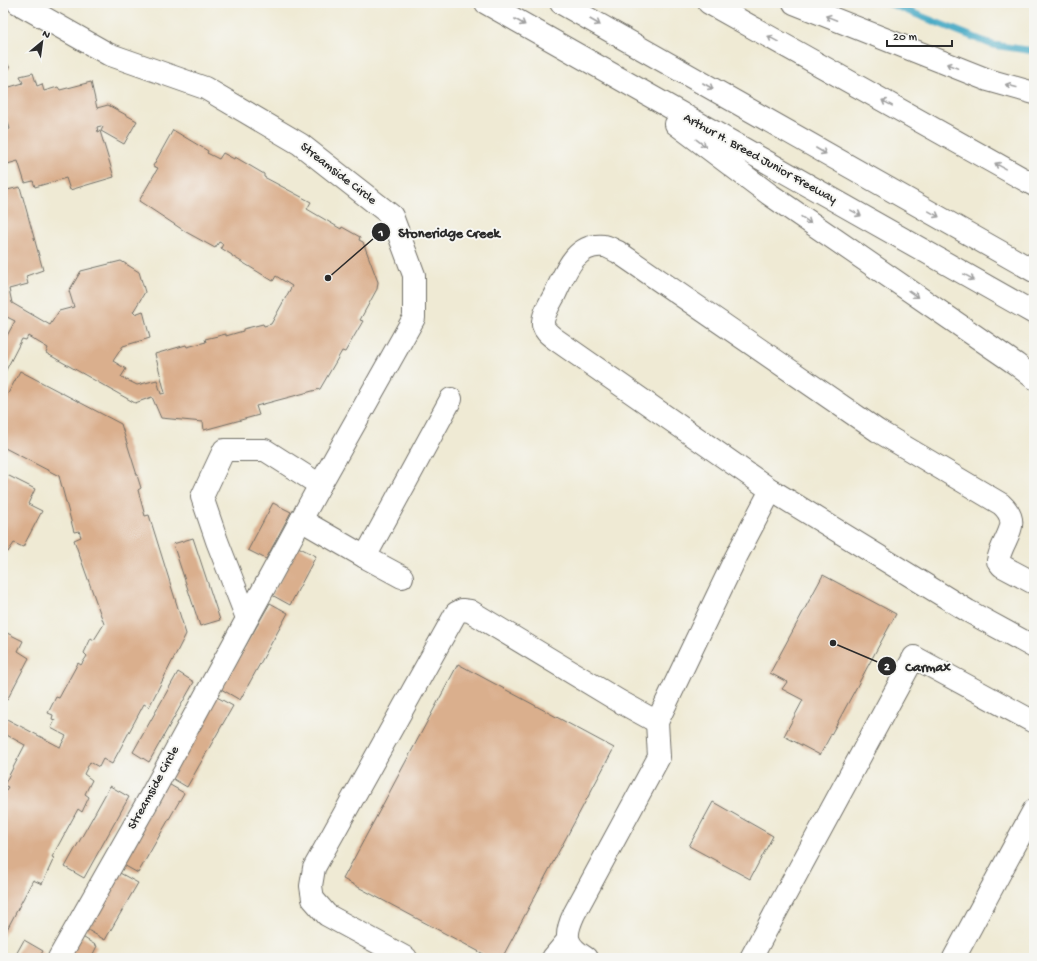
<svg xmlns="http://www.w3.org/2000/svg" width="1037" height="961" font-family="'Gochi Hand',sans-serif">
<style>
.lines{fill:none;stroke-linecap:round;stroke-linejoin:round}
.stream{stroke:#45a9c4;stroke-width:7}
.building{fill:#daaf8d}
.minor-casing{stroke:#706e66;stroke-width:24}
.highway-casing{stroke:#706e66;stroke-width:24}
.minor{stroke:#fff;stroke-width:22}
.highway{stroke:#fff;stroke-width:22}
.oneway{stroke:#a0a0a0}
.labels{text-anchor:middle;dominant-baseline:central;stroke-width:4;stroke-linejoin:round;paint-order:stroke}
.street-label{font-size:13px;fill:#2b2b2b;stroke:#f6f6f2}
.leader{fill:none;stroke:#2b2b2b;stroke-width:1.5}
.callout-dot{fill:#2b2b2b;stroke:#f6f6f2;stroke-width:1.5}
.mark-label{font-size:12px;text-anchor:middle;font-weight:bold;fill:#fff}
.callout-label{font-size:14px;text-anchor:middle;font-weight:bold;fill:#2b2b2b;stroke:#f6f6f2;stroke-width:4;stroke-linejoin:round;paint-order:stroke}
</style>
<rect width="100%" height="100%" fill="#f6f6f2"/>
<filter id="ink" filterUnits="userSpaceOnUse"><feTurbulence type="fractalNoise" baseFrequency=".025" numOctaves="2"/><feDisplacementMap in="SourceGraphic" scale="8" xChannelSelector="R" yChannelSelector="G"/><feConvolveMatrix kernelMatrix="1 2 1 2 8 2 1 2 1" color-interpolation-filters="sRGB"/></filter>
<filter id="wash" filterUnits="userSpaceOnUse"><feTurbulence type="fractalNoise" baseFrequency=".012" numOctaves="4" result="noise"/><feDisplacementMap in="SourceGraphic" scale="16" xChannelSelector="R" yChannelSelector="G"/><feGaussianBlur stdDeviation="0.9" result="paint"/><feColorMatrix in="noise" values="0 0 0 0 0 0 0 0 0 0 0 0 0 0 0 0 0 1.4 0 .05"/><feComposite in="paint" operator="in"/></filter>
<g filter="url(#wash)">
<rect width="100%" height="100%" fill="#efead4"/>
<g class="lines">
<polyline class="stream" points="888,3 993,45 1034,51"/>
</g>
<g id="blocks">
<g class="building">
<polygon points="3,56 10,68 3,72"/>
<polygon points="33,73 37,86 42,84 44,91 58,87 60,90 91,82 97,108 108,105 137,121 124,144 101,131 103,127 101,126 97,127 98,132 100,131 114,177 70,190 66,178 35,187 33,181 25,183 18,161 4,165 3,160 3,131 10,129 3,107 5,105 3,99 3,89 23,83 20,76"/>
<polygon points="173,130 208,151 207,153 219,159 223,153 234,159 235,157 264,174 264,177 311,202 307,209 341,229 342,227 360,237 359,240 363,242 378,282 377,289 360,320 363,321 345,352 342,351 320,389 256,406 259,415 204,430 203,422 161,418 152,397 135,403 46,353 48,348 28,336 26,340 22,339 3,376 3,343 15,321 3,315 3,191 20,187 43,270 26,276 28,284 9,289 12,303 50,325 59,311 74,307 69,291 81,271 121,261 139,272 145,292 133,312 135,314 143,311 150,338 123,346 113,361 126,369 121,377 137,385 157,380 161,394 165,393 155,354 186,345 187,347 206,342 205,339 226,334 226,336 243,331 243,329 263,324 264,326 271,324 292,286 276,276 273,281 232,256 232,255 221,248 223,244 219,242 215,248 186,232 139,201 158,168 153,166"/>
<polygon points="20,371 121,424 141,488 138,490 145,516 149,515 186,634 149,707 144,704 112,764 103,759 99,767 90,762 84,774 92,780 85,794 89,797 82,812 78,809 52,857 54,858 42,884 33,880 3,937 3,789 6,790 8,787 4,785 25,745 3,733 3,717 60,747 66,736 51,728 55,720 52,719 53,715 48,713 56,697 59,698 78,663 81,665 87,656 84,653 91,638 94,640 104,624 74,540 81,537 79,531 74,532 59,476 3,447 3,403"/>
<polygon points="3,473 35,489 28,504 42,511 23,547 14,543 8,552 3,550"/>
<polygon points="273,503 291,512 266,559 248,550"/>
<polygon points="193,538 220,620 200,626 173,544"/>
<polygon points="298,547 316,556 290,605 272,595"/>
<polygon points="823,575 896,614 820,755 784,736 803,700 782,689 787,682 770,673"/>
<polygon points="270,603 288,613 240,700 221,689"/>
<polygon points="3,631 23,641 18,651 29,658 7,700 4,699 3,702"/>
<polygon points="458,664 614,748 502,958 491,958 343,879"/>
<polygon points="178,672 194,682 149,762 133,752"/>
<polygon points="215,696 233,706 187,787 170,777"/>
<polygon points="165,782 184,793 138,873 120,863"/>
<polygon points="110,786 129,797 84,878 65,867"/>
<polygon points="713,802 773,836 750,879 689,846"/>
<polygon points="118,872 138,883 105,940 86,929"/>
<polygon points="81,936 97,946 91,958 68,958"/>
<polygon points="24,940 43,951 39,958 14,958"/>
</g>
</g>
</g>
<g filter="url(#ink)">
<use href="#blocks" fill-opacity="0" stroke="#706e66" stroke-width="1"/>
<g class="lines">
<defs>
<g id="minor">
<polyline points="18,3 108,54 205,88 300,144 392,216 414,275 414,318 320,485 148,801 59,958"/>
<polyline points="301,520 365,557 451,399"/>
<polyline points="365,557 402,577"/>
<path d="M1034,583L1002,566L998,561C1002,537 1024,525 1001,504L878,431L618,252C613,250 608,246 604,246C575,243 565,273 555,294C551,302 542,315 543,325C545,332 550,335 555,339L771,490L968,611L1034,647"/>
<polyline points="247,618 217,541 202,497 224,450 265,450 320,485"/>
<polyline points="406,958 327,915 313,899 311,886 314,868 456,613 462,610 470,611 619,701 657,722"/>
<polyline points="553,958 568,940"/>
<path d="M586,958C565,945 564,936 574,914L659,757L657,722L736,557L771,490"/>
<polyline points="751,958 914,657 1034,722"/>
<polyline points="954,958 1034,810"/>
</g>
<g id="highway">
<polyline points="486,3 1034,313"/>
<polyline points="561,3 1034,271"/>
<polyline points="709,3 1034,185"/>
<polyline points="794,3 988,80 1034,93"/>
<polyline points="676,124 769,194 1016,364 1034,378"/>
</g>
</defs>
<use href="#minor" class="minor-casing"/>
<use href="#highway" class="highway-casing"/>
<use href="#minor" class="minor"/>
<use href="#highway" class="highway"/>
</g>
<defs><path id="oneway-shaft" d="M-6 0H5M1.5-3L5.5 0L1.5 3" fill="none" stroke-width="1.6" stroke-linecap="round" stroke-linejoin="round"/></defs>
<g class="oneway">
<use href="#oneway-shaft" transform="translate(831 18) rotate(-158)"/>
<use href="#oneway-shaft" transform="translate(520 22) rotate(30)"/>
<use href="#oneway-shaft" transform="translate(595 22) rotate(30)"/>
<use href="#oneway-shaft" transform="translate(773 39) rotate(-151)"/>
<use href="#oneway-shaft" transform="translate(952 66) rotate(-158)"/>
<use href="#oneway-shaft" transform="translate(708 86) rotate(30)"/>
<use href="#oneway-shaft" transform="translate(1011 86) rotate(-165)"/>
<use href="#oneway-shaft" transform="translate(887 103) rotate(-151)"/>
<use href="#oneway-shaft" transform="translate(701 143) rotate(37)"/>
<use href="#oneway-shaft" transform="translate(821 151) rotate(30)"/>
<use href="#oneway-shaft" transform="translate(1000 166) rotate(-151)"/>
<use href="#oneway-shaft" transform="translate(856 213) rotate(29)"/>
<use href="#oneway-shaft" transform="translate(934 214) rotate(29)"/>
<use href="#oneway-shaft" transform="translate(806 220) rotate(35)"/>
<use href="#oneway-shaft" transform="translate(969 277) rotate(29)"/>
<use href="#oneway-shaft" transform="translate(913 294) rotate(35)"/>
</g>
</g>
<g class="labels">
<g class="street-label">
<text transform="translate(760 159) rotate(29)">Arthur H. Breed Junior Freeway</text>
<text transform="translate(338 174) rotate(38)">Streamside Circle</text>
<text transform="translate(154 788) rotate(-61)">Streamside Circle</text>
</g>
</g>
<path class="leader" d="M328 278L381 232M833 643L887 666"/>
<g class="callout-dot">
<circle cx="328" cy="278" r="4"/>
<circle cx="833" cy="643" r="4"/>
<circle cx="381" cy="232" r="10"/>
<circle cx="887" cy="666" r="10"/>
</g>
<g class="mark-label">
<text x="381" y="236">1</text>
<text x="887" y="670">2</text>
</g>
<g class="callout-label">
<text x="449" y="237">Stoneridge Creek</text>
<text x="928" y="671">Carmax</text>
</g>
<rect width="1037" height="961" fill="none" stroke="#f6f6f2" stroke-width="16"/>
<g transform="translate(42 42) rotate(29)" stroke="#f6f6f2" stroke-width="3" paint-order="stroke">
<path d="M0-3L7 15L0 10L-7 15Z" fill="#2b2b2b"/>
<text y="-6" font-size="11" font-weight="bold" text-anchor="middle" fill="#2b2b2b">N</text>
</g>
<path d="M887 40v6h65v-6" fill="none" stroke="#2b2b2b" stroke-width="2"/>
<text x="893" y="40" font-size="12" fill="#2b2b2b" stroke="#f6f6f2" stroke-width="3" paint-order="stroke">20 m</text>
</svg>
